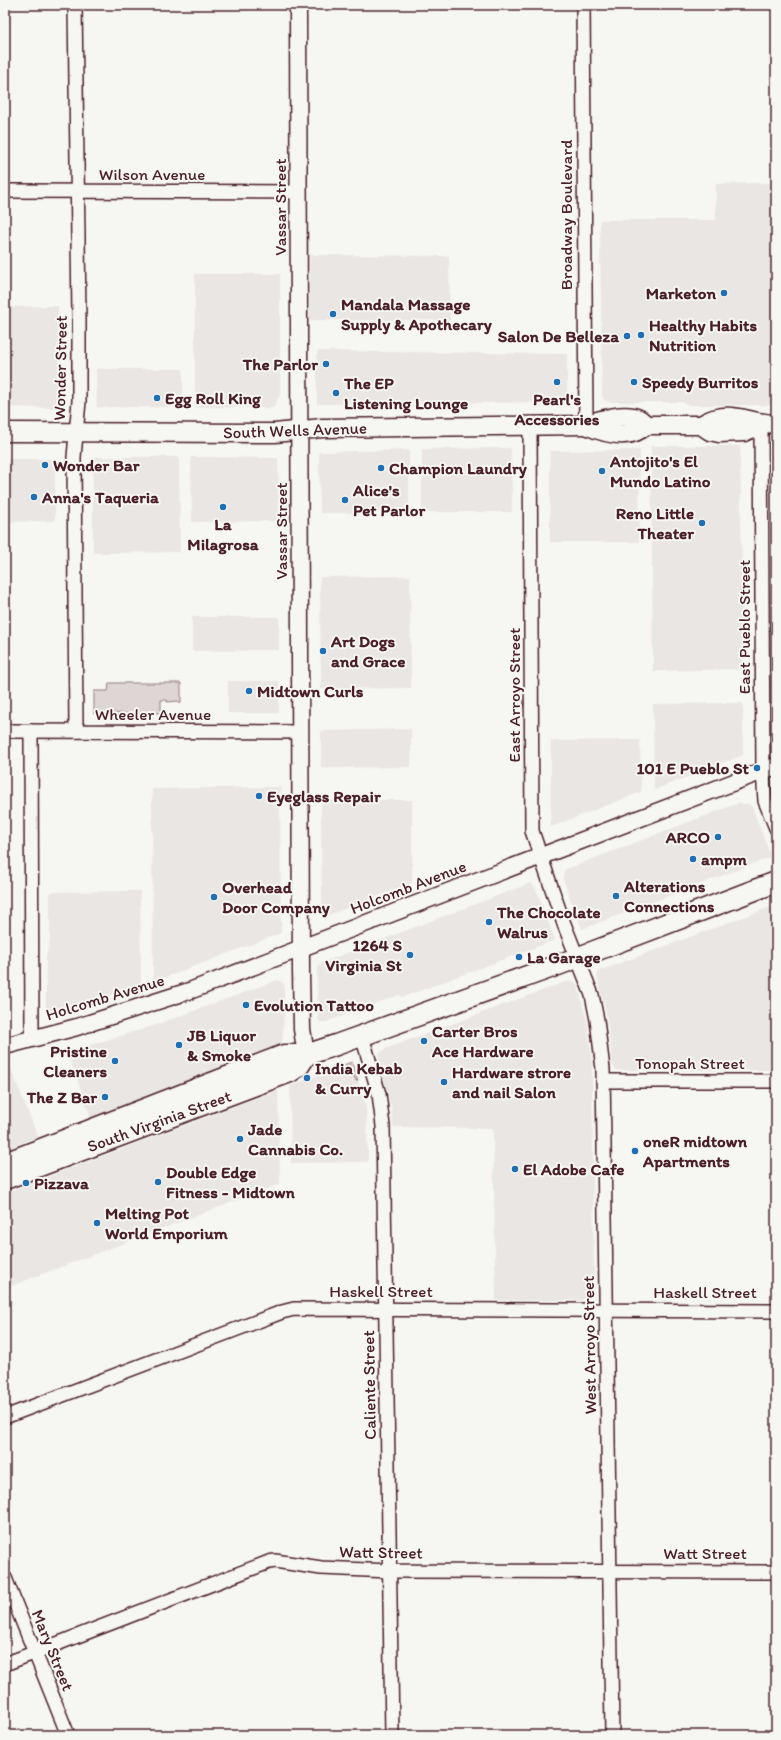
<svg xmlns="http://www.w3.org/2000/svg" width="781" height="1740" font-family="Itim,sans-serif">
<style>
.built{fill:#e9e6e3}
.green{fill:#ddd6d5;stroke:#947a80}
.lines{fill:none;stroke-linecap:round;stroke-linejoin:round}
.minor-casing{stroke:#4a1f2b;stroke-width:16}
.tertiary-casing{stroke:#4a1f2b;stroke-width:19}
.secondary-casing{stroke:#4a1f2b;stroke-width:21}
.primary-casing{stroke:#4a1f2b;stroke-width:23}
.minor{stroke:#f6f6f2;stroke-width:13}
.tertiary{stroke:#f6f6f2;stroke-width:16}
.secondary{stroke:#f6f6f2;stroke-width:18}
.primary{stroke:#f6f6f2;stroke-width:20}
.poi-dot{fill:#1f6fb2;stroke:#f6f6f2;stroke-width:1.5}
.labels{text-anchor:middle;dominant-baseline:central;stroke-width:4;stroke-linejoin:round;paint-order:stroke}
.street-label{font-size:17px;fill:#4a1f2b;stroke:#f6f6f2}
.poi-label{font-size:17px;font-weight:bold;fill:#4a1f2b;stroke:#f6f6f2;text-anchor:start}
</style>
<rect width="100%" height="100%" fill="#f6f6f2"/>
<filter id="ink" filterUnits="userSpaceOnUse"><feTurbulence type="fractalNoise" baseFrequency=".025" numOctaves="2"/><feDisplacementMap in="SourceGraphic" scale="8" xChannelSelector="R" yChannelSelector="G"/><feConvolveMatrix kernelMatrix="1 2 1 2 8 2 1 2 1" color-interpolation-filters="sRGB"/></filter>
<g filter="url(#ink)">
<g class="built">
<polygon points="776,183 776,405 687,405 683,402 610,402 604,400 602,395 600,220 716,220 716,184"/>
<polygon points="310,255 449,256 450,320 310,320"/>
<polygon points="195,274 280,274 280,395 273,408 195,407"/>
<polygon points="58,306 59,399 54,408 5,407 5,307"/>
<polygon points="317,351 567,354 567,396 564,402 317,404"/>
<polygon points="96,369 183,369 183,407 97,407"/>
<polygon points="651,446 740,446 743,669 653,671"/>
<polygon points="511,448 512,512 422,512 422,449"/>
<polygon points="409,450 409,512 320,513 319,452"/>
<polygon points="640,450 639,542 550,542 550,451"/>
<polygon points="93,457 179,457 180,552 93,553"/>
<polygon points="191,457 278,458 279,521 192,522"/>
<polygon points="5,459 55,459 55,521 5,522"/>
<polygon points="410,576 411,688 321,689 320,577"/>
<polygon points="192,617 279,617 279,650 192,651"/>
<rect x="228" y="681" width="51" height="32"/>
<polygon points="743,703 743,755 654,790 653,704"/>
<polygon points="411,729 411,767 321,768 321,731"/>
<polygon points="640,740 641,792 551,827 551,741"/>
<polygon points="280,787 281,933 153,982 152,789"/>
<polygon points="321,800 412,800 412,883 326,916 322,916"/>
<polygon points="741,802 742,804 749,804 752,807 771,857 582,929 563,879 564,870"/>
<polygon points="531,883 536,889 555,940 403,997 399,995 326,1022 320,1022 318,1019 317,970 321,963"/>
<polygon points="140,891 141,985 55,1012 48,1010 46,1007 46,957 50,941 50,892"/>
<polygon points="776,905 776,1070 616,1070 613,1065 606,1012 597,976 599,971"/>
<polygon points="278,980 283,983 284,985 284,1012 282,1044 280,1046 91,1118 67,1052 153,1026"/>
<polygon points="573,981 577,984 587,1021 592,1063 594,1287 591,1294 583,1300 496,1300 493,1128 393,1127 392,1110 379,1061 379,1054 385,1049 565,982"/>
<polygon points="352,1062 366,1107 368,1162 291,1163 290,1086"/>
<polygon points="10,1067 38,1137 5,1149 5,1068"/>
<polygon points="278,1090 280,1184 5,1288 5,1193"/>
</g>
<g class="green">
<polygon points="109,683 181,683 181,703 178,701 167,702 167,700 161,700 161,713 94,714 94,691 108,691"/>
<polygon points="352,1062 358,1080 356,1081 350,1065 336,1070 335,1068"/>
</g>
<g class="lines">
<defs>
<g id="minor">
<polyline points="75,5 79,317 79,401 74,457 76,731"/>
<polyline points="583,5 586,425"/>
<polyline points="5,191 299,192"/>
<polyline points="761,424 763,771 765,801 776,828"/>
<polyline points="530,425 532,831 564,924 592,995 597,1020 603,1069 612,1735"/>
<polyline points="5,731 301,732"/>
<polyline points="31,731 32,1040"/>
<polyline points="362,1036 379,1094 383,1126 392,1735"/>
<polyline points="603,1081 776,1081"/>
<polyline points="5,1417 282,1312 294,1309 776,1311"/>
<polyline points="5,1578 68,1735"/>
<polyline points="5,1664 269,1562 275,1561 321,1568 390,1571 776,1572"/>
</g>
<g id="tertiary">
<polyline points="298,5 301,971 302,1029 306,1055"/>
<polyline points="5,1046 77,1027 192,990 776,766"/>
</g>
<g id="secondary">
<path d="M586,425C604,433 630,441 646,425"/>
<path d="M701,425C729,407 748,424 776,424"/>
<path d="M5,432L275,433L322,428L586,425C598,420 626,412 639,419C641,420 644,423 646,425H701L710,431L719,433L744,432L761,424"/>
</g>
<g id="primary">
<polyline points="5,1163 284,1055 306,1055 336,1045 558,965 776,882"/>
<polyline points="5,1179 290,1072 299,1066 306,1055"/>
</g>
</defs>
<use href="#minor" class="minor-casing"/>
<use href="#tertiary" class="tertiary-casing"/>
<use href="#secondary" class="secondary-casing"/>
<use href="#primary" class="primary-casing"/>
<use href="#minor" class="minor"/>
<use href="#tertiary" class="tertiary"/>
<use href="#secondary" class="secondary"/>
<use href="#primary" class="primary"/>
</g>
</g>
<g class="poi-dot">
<circle cx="724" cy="293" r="4"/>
<circle cx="333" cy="314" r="4"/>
<circle cx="641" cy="335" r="4"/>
<circle cx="627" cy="336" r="4"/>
<circle cx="326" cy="364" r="4"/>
<circle cx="557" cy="382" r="4"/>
<circle cx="634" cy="382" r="4"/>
<circle cx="336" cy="393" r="4"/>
<circle cx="157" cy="398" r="4"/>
<circle cx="45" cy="465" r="4"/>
<circle cx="381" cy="468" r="4"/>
<circle cx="602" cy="471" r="4"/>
<circle cx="34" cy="497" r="4"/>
<circle cx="345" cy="500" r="4"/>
<circle cx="223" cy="507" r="4"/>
<circle cx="702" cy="523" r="4"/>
<circle cx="323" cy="651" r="4"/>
<circle cx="249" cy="691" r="4"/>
<circle cx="757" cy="768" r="4"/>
<circle cx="259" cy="796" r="4"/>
<circle cx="718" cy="837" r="4"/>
<circle cx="693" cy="859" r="4"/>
<circle cx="616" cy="896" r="4"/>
<circle cx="214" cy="897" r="4"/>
<circle cx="489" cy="922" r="4"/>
<circle cx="410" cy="955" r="4"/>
<circle cx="519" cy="957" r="4"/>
<circle cx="246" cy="1005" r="4"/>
<circle cx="424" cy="1041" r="4"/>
<circle cx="179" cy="1045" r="4"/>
<circle cx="115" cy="1061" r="4"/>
<circle cx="307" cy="1078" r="4"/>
<circle cx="444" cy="1082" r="4"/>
<circle cx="105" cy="1097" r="4"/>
<circle cx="240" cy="1139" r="4"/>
<circle cx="635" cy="1151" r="4"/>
<circle cx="515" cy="1169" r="4"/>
<circle cx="158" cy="1182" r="4"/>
<circle cx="26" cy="1183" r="4"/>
<circle cx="97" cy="1223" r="4"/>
</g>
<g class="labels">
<g class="street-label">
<text x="152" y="174">Wilson Avenue</text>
<text transform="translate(280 207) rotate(-90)">Vassar Street</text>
<text transform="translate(566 215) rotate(-90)">Broadway Boulevard</text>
<text transform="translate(60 368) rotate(-89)">Wonder Street</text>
<text transform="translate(295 430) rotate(-2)">South Wells Avenue</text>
<text transform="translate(281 531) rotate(-90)">Vassar Street</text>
<text transform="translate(744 627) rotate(-90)">East Pueblo Street</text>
<text transform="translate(514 695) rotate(-90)">East Arroyo Street</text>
<text x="153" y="714">Wheeler Avenue</text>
<text transform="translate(408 887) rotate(-21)">Holcomb Avenue</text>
<text transform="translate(105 997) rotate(-17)">Holcomb Avenue</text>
<text x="690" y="1063">Tonopah Street</text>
<text transform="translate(159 1121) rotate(-20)">South Virginia Street</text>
<text x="381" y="1291">Haskell Street</text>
<text x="705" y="1292">Haskell Street</text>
<text transform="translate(589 1345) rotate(-91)">West Arroyo Street</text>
<text transform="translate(369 1385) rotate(-91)">Caliente Street</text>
<text transform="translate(381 1552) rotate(1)">Watt Street</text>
<text x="705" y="1553">Watt Street</text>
<text transform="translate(53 1650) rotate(68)">Mary Street</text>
</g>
<g class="poi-label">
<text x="716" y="293" text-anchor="end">Marketon</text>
<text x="341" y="304">Mandala Massage<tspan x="341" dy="20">Supply &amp; Apothecary</tspan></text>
<text x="649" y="325">Healthy Habits<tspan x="649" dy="20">Nutrition</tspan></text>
<text x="619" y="336" text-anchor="end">Salon De Belleza</text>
<text x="318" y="364" text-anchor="end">The Parlor</text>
<text x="642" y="382">Speedy Burritos</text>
<text x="344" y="383">The EP<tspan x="344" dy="20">Listening Lounge</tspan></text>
<text x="165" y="398">Egg Roll King</text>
<text x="557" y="399" text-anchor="middle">Pearl's<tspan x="557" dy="20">Accessories</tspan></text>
<text x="610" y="461">Antojito's El<tspan x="610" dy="20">Mundo Latino</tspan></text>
<text x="53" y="465">Wonder Bar</text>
<text x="389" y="468">Champion Laundry</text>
<text x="353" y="490">Alice's<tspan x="353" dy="20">Pet Parlor</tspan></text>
<text x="42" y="497">Anna's Taqueria</text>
<text x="694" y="513" text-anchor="end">Reno Little<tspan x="694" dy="20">Theater</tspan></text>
<text x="223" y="524" text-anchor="middle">La<tspan x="223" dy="20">Milagrosa</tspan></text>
<text x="331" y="641">Art Dogs<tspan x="331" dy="20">and Grace</tspan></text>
<text x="257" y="691">Midtown Curls</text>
<text x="749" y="768" text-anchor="end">101 E Pueblo St</text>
<text x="267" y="796">Eyeglass Repair</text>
<text x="710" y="837" text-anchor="end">ARCO</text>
<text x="701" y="859">ampm</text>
<text x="624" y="886">Alterations<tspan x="624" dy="20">Connections</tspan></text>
<text x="222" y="887">Overhead<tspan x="222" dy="20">Door Company</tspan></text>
<text x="497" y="912">The Chocolate<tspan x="497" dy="20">Walrus</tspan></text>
<text x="402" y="945" text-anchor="end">1264 S<tspan x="402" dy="20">Virginia St</tspan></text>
<text x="527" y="957">La Garage</text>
<text x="254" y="1005">Evolution Tattoo</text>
<text x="432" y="1031">Carter Bros<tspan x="432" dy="20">Ace Hardware</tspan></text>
<text x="187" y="1035">JB Liquor<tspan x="187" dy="20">&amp; Smoke</tspan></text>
<text x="107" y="1051" text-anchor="end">Pristine<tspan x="107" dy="20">Cleaners</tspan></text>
<text x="315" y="1068">India Kebab<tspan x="315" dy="20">&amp; Curry</tspan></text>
<text x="452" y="1072">Hardware strore<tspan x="452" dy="20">and nail Salon</tspan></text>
<text x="97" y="1097" text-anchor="end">The Z Bar</text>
<text x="248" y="1129">Jade<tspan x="248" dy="20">Cannabis Co.</tspan></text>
<text x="643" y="1141">oneR midtown<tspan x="643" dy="20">Apartments</tspan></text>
<text x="523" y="1169">El Adobe Cafe</text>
<text x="166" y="1172">Double Edge<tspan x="166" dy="20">Fitness - Midtown</tspan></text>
<text x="34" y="1183">Pizzava</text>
<text x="105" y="1213">Melting Pot<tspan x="105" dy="20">World Emporium</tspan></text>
</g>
</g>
<rect width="781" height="1740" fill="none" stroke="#f6f6f2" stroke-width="20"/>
<rect x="10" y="10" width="761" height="1720" fill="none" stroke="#4a1f2b" stroke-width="1.5" filter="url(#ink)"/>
</svg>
